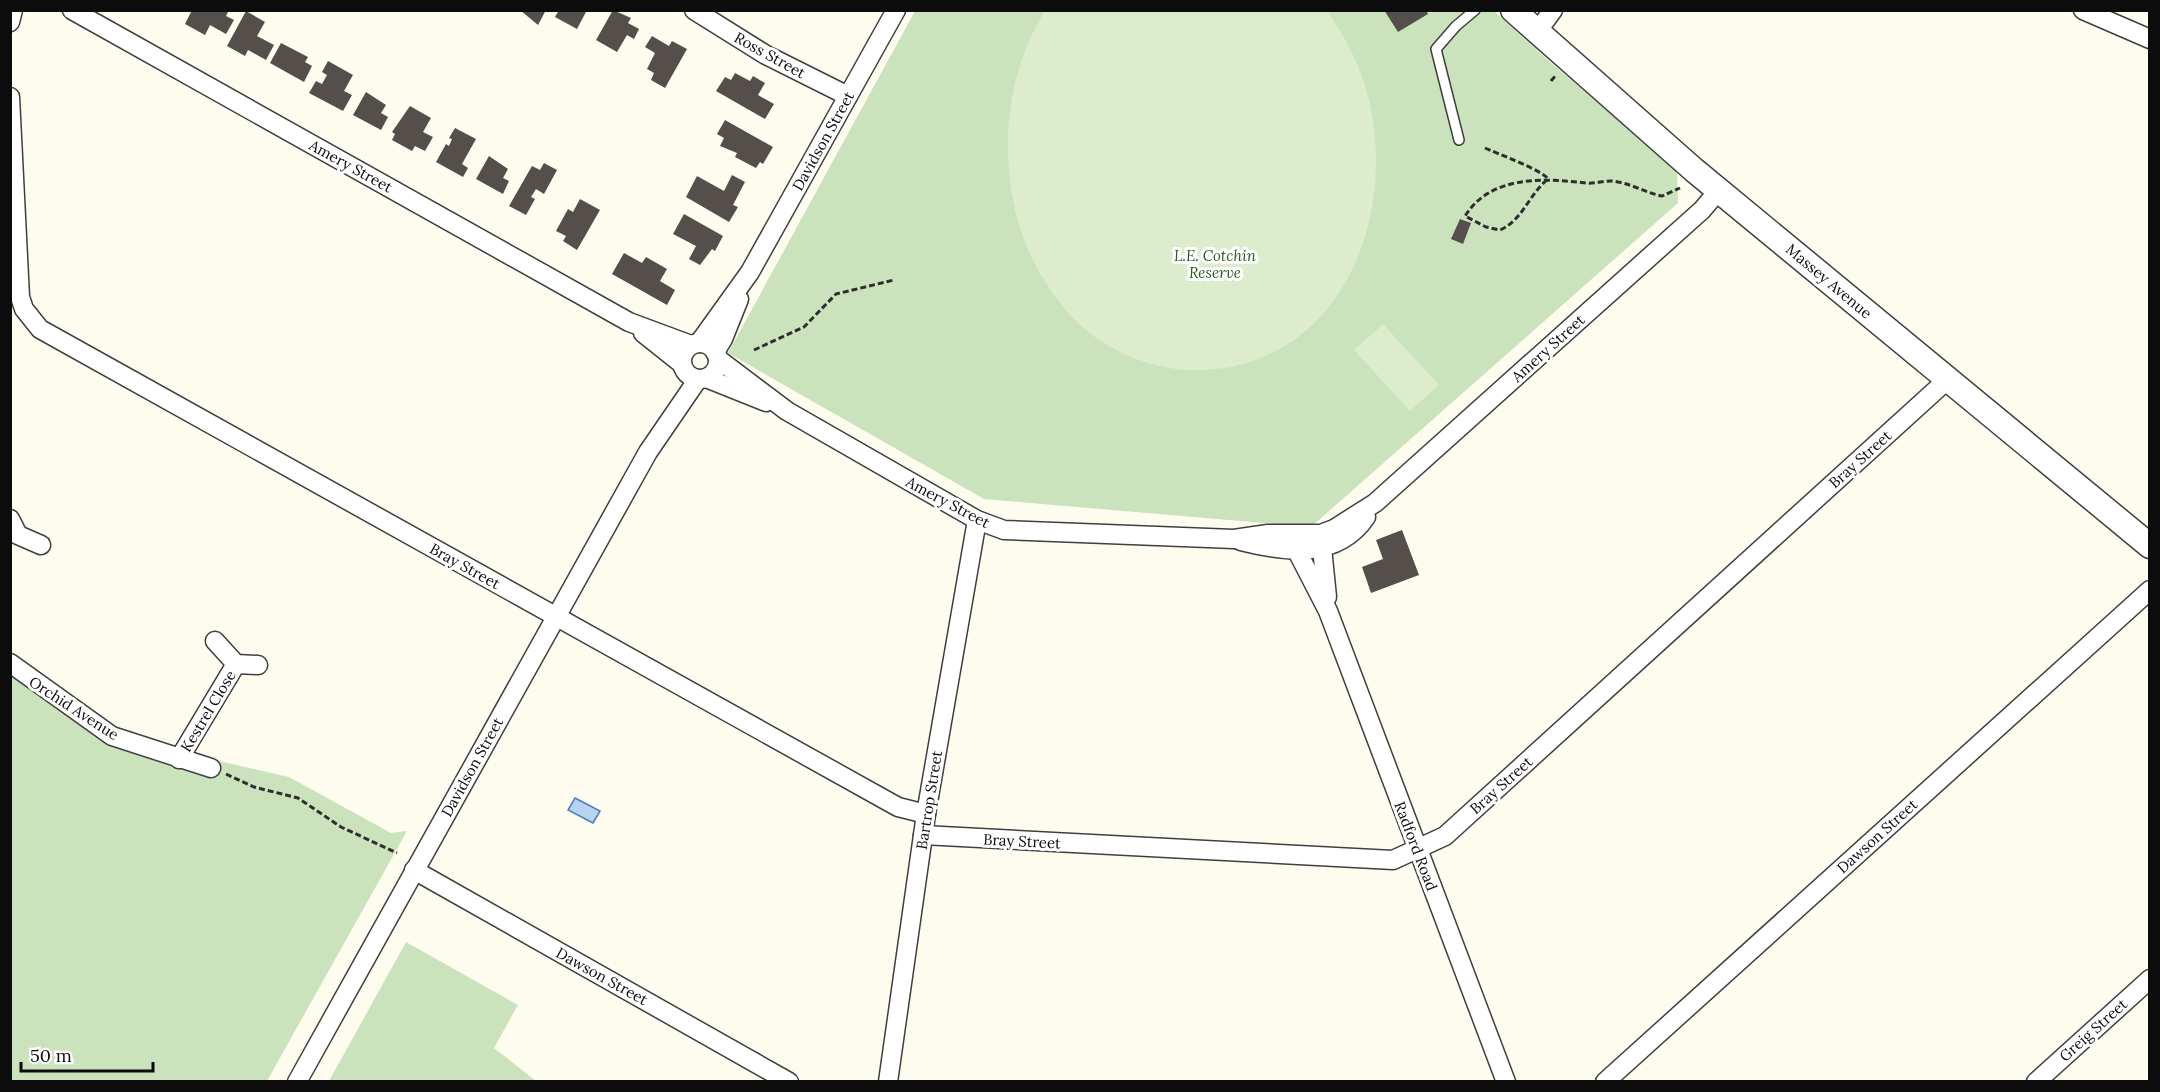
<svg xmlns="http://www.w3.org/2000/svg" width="2160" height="1092" font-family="Lora,serif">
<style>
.green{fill:#cbe3bc}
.pitch{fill:#dceccc}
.water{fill:#b8d3ef;stroke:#487ebd;stroke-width:1.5}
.building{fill:#544f4a}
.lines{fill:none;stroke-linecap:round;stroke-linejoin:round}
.service-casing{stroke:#3f3f3f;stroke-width:12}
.minor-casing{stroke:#3f3f3f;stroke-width:21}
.tertiary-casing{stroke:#3f3f3f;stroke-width:27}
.path{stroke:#2e2e2e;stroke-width:3;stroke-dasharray:6 3;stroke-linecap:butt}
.service{stroke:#fff;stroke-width:9}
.minor{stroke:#fff;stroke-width:18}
.tertiary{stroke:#fff;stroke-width:24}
.labels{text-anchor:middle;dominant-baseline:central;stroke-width:6;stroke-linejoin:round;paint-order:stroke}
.street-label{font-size:15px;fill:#0c0c0c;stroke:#fff}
.park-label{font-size:15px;font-style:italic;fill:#285c25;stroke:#fff}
</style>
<rect width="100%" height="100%" fill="#fdfcee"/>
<g class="green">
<polygon points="915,11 1494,11 1550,62 1677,170 1678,203 1311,527 984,499 728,353"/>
<path d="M10,674C70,723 140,755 213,779L219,761L289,777L391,833L407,831L267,1081H11Z"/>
<polygon points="406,942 518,1005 494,1048 536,1081 329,1081"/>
</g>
<g class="pitch">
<path d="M1045,11H1327C1346,38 1361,67 1369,100C1397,219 1341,363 1204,370C1158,372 1113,355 1079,324C1048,294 1025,253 1015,210C1000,142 1008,70 1045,11Z"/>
<polygon points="1383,324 1439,385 1410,411 1354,350"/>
</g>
<polygon class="water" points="575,798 600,811 593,823 568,810"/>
<g class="building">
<polygon points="192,10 229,10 226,16 234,20 226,34 210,25 205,35 185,24"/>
<polygon points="520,10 546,10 538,25"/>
<polygon points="559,10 587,10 577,29 555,17"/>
<polygon points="613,10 631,18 628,23 639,29 634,39 627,35 617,52 596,40"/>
<polygon points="1384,10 1426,10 1428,14 1398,32"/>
<polygon points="246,11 265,22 257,36 274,45 266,60 248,50 245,56 227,46"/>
<polygon points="652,36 669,46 672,41 687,49 665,88 651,80 654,73 647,69 655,53 645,47"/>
<polygon points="281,43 308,57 305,62 312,66 304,82 270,63"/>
<polygon points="328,61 353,75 344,91 352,95 343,111 309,93 316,81 322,84 327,75 322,72"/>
<polygon points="735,73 750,81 753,76 765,83 758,95 774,104 765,119 716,91 725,77 731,80"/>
<polygon points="366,92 386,105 381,113 388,117 381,130 353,115"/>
<polygon points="410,106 431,118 423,132 433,137 425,151 415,146 412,151 392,140 395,134 392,132"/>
<polygon points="725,120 773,147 763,164 760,162 756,168 735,157 737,153 720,146 724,138 717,134"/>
<polygon points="455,128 476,139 462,164 468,168 463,177 436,162 446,144 449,146 452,139 449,138"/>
<polygon points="489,156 508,169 503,178 509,181 503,194 476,179"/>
<polygon points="544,163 557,170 544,194 536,189 531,197 535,199 526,215 509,206 532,166 540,170"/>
<polygon points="732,175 745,182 733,205 738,207 729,222 686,197 697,176 724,191"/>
<polygon points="580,199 600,210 577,250 563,241 566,236 556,231 568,209 573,212"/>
<polygon points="684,214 723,236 715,251 712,249 700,265 689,259 696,246 673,234"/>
<polygon points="1460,219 1471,223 1463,244 1451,239"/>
<polygon points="624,253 642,263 646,257 667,269 660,281 675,290 667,305 612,274"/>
<polygon points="1402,530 1419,575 1371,593 1362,567 1383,559 1376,540"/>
</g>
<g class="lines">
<defs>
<polyline id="service" points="1459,140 1436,49 1456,26 1475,10"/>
<g id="minor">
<polyline points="72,10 629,322 691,345"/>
<polyline points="694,10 766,55 848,96"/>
<polyline points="2083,10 2150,39"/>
<polyline points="10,22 13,10"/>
<polyline points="1537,32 1553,10"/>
<polyline points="10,97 20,297 24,309 40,329 898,807 926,814"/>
<polyline points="643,333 682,364"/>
<polyline points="699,343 750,272 896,10"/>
<circle cx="700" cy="361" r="18"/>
<polyline points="715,352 723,339 739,299"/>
<polyline points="718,359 787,411 977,520 1004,530 1234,539 1268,534 1321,534 1334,529 1375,503 1702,210 1719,190"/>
<polyline points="706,378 766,402"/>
<polyline points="10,519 18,535 41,545"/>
<polyline points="1292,535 1297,551 1328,611 1506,1082"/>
<polyline points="1321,538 1327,597"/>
<path d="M1241,541C1285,552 1337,560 1366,517"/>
<polyline points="215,641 236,664 258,665"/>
<polyline points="10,663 112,736 211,768"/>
<polyline points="179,759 236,664"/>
<polyline points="923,835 1393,860 1445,836 1947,380"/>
<polyline points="414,870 789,1082"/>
<polyline points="297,1082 648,452 698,379"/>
<polyline points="888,1082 926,814 977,520"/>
<polyline points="1605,1082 2150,590"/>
<polyline points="2036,1082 2150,979"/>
</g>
<polyline id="tertiary" points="1513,10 1694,170 2150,546"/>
</defs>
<use href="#service" class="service-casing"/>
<use href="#minor" class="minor-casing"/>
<use href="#tertiary" class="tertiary-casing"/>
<g class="path">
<polyline points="1551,81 1556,75"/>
<path d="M1485,148C1496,153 1544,171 1548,179C1529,194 1523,220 1500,230L1486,227L1465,216C1491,175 1543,178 1586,183C1597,184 1608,179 1618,182C1634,185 1647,193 1662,196L1680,188"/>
<polyline points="754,350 804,327 836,294 894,280"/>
<polyline points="226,774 254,787 298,798 341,827 397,853"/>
</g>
<use href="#service" class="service"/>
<use href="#minor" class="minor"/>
<use href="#tertiary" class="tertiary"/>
</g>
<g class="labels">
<g class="street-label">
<text transform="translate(770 55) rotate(29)">Ross Street</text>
<text transform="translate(823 141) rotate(-61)">Davidson Street</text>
<text transform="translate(351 166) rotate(29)">Amery Street</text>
<text transform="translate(1829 281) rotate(40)">Massey Avenue</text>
<text transform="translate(1548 348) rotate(-42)">Amery Street</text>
<text transform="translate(1860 459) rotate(-42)">Bray Street</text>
<text transform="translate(948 502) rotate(28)">Amery Street</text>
<text transform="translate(465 566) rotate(29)">Bray Street</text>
<text transform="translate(74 708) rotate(33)">Orchid Avenue</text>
<text transform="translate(208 711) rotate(-59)">Kestrel Close</text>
<text transform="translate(472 767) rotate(-61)">Davidson Street</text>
<text transform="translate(1501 785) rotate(-42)">Bray Street</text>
<text transform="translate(929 800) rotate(-81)">Bartrop Street</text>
<text transform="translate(1877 836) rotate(-42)">Dawson Street</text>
<text transform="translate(1022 841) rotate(3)">Bray Street</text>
<text transform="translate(1416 846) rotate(69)">Radford Road</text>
<text transform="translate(602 976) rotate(29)">Dawson Street</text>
<text transform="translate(2093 1030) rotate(-42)">Greig Street</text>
</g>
<g class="park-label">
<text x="1215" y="255">L.E. Cotchin<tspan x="1215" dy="17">Reserve</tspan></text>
</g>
</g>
<rect width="2160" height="1092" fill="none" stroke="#0c0c0c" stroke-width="24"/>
<path d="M21 1062v9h132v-9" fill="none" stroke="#0c0c0c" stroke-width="3"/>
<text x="30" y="1062" font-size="18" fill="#0c0c0c" stroke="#ffffff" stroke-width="4.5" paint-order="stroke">50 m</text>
</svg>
